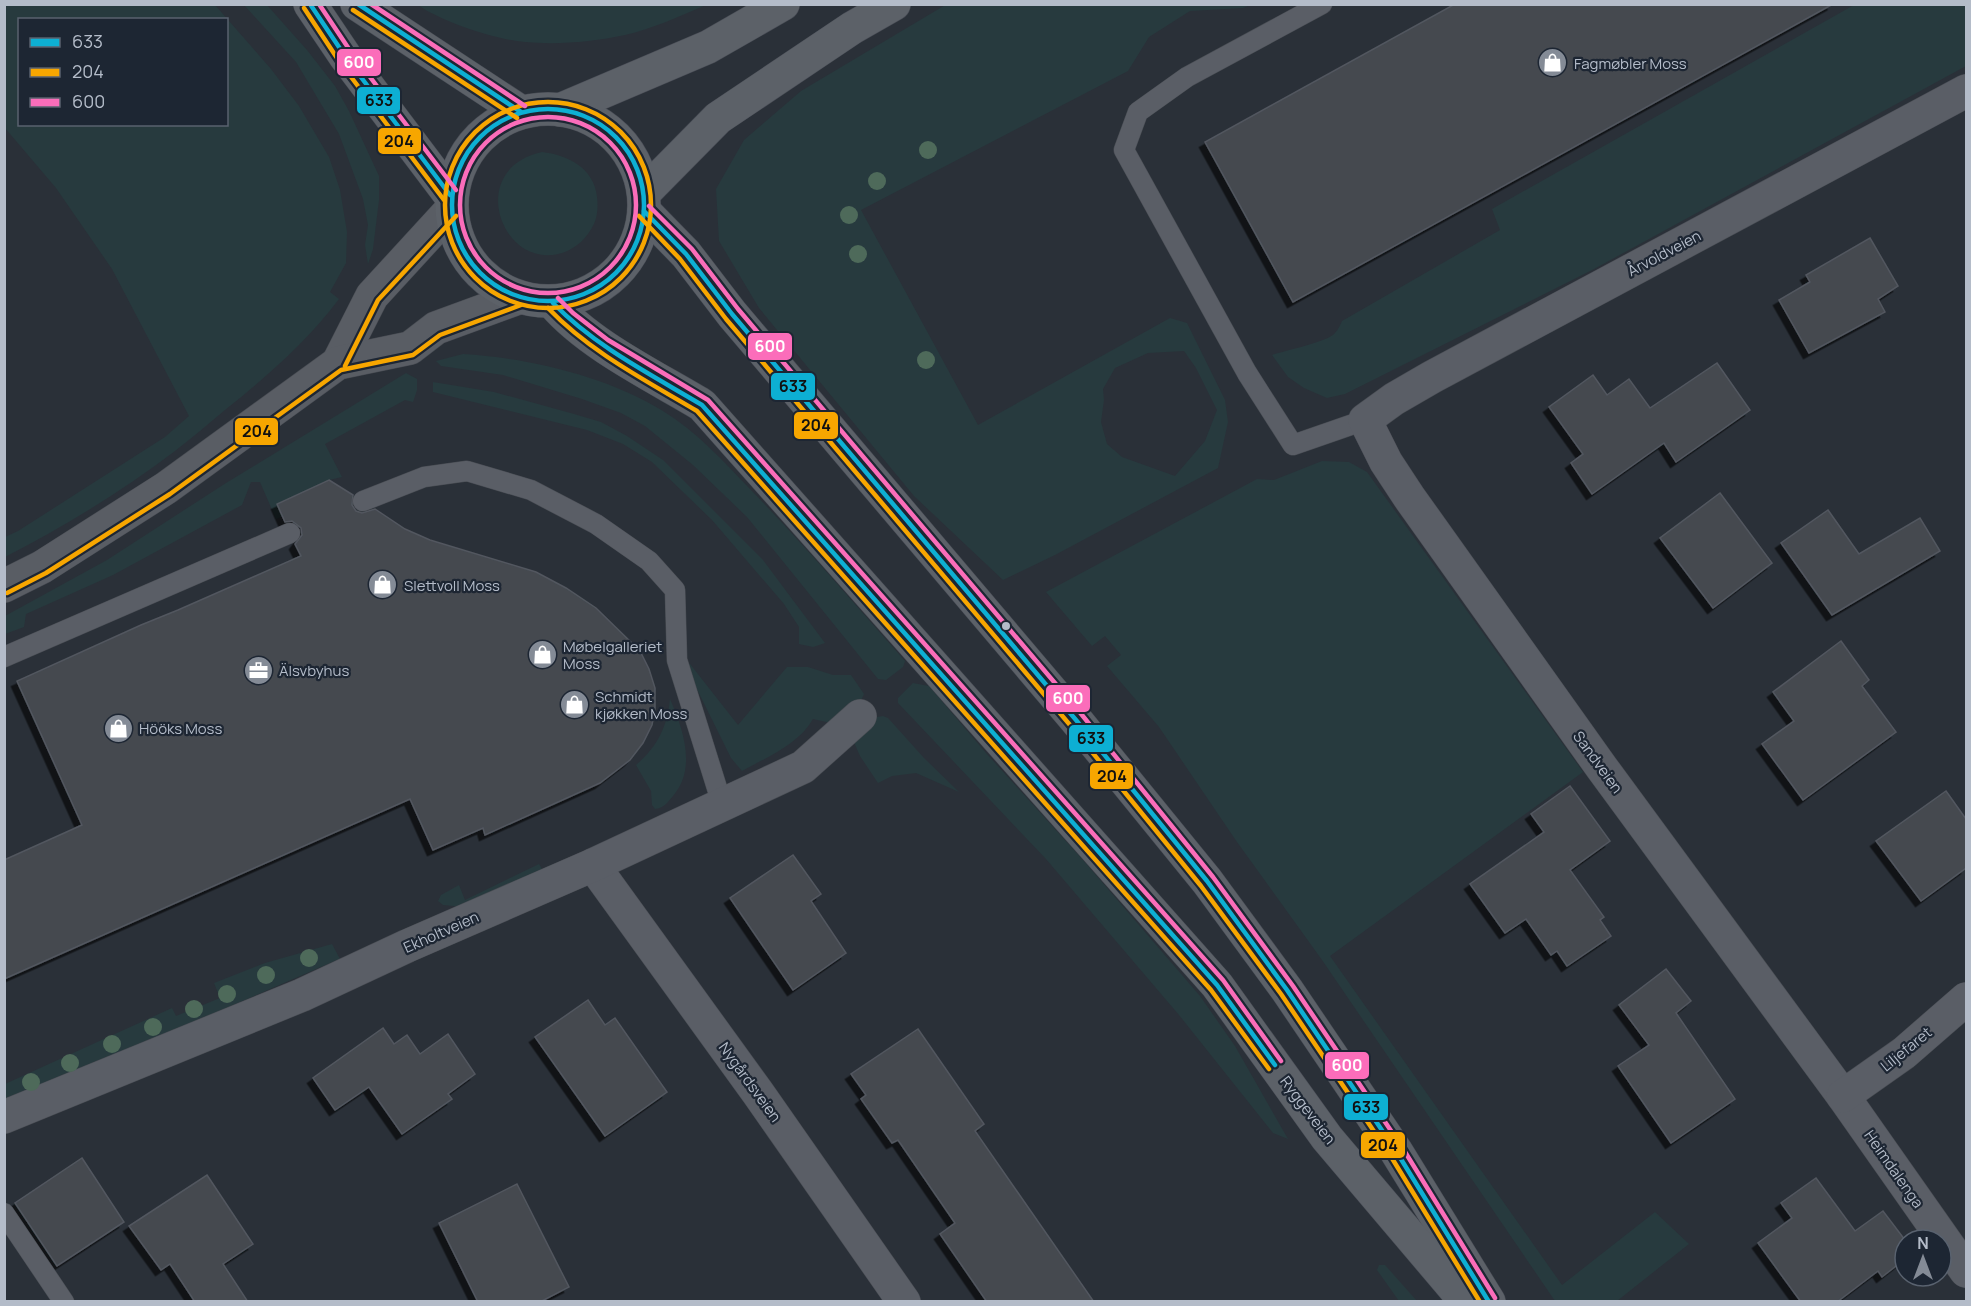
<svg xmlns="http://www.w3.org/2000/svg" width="1971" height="1306" font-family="Manrope,sans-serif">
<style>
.green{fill:#273a3e;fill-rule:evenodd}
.building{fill:#444950;stroke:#52575f;stroke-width:1.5;filter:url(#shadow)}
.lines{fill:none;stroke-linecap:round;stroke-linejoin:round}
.lane-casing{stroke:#484c53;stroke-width:21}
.street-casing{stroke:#484c53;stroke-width:34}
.secondary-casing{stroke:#484c53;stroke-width:34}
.primary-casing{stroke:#484c55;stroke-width:34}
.lane{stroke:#5a5e66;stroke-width:20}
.street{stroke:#5a5e66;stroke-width:33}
.secondary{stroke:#595d64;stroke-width:33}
.primary{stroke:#5c6168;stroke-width:33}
.bus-1-casing{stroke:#1d2633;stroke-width:9}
.bus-2-casing{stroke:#1d2633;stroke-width:9}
.bus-3-casing{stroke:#1d2633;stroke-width:9}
.bus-1{stroke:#0dafd3;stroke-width:4.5}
.bus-2{stroke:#f7a600;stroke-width:4.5}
.bus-3{stroke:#fb6dba;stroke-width:4.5}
.tree{fill:#4e6a5a}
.bus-dot{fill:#b4bcc9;stroke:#1d2633;stroke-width:2}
.labels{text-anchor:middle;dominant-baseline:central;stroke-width:4.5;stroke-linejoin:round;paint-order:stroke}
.poi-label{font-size:15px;fill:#b4bcc9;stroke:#1d2633;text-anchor:start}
.street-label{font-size:15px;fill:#b4bcc9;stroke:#1d2633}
.line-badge{stroke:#1d2633;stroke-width:2}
.badge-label{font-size:16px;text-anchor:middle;font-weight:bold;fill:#fff}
.pale-badge-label{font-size:16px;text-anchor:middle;font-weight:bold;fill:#111}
</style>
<defs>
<filter id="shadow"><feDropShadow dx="-5.5" dy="5.5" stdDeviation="0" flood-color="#0009"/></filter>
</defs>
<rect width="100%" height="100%" fill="#2a3038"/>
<g class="green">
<path d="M5,4L215,5L271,69L299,106L329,157L340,190L347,232L346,263L330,292L339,299C307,342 266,377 225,410C208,424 192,438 175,451C122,491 64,527 5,557V537L18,531L165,437L189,416L112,269L56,188L5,128ZM20,20H226V124H20Z"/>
<path d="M947,4L1250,5L1243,8L1190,11L1149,37L1128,71L861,210L978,425L1170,318L1187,323L1225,400L1228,422L1218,468L1055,555L1003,580L914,496L759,308L719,241L716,189L744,140L801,91ZM1184,351L1196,368L1217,410L1205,441L1175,476L1122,457L1107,444L1101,422L1104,400L1103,389L1115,368L1148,353Z"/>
<polygon points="244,5 267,5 307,50 335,86 349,111 379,176 379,200 373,249 368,264 365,245 368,225 363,199 339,134 296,62"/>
<path d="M418,5H706C680,16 652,29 625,35C593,42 557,45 525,42C496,40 440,21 418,5Z"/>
<path d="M1854,5H1966V66L1594,269L1345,394L1327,398L1304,388L1288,377L1272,355C1286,350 1328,342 1335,333C1338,330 1340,325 1342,321L1500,230L1492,209Z"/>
<path d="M542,152C568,155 594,168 597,197C598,205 598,215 594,224C587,238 577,248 562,253C502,272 464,169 542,152Z"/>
<path d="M463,354C529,358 606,376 663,411C696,431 723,461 750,489C804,545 854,603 905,661L903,667L886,680L878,679L747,517L693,465L645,426L621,413L582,399L503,375L441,366L436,361Z"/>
<polygon points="406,373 417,379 417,390 413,402 405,400 325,444 342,477 329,480 278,504 283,516 276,519 260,482 251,482 242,505 113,575 26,614 24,627 5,634 5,616 107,560 226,483"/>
<polygon points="433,382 494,392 574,414 601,422 627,436 663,460 763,560 825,643 813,647 799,644 799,627 784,604 712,520 652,462 623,444 587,430 433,392"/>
<polygon points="1322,461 1349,462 1367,472 1583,772 1330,956 1562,1285 1655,1212 1689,1244 1617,1301 1555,1301 1322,960 1237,842 1159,727 1107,666 1121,655 1105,636 1092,646 1046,592 1257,479 1274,480"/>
<path d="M687,663L690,664L738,725L787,667H808L833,675H851L864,694L860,703L835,724L813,719C798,745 767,757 742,771L731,758L686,667Z"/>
<polygon points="913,683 929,686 986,753 1083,860 1200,996 1235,1046 1288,1139 1273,1133 1179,1015 1046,859 898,703 898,698"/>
<path d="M670,699C683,729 697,768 673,796C667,803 664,808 655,809L652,805L651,791L636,765C658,746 667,727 670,699Z"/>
<polygon points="883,716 888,718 924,758 959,792 916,773 892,776 878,783 860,756 853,740 870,718"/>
<polygon points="539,864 544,872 464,907 443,905 438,901 441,895 459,885 465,900"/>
<polygon points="332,944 340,959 337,960 63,1079 5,1102 5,1084 172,1008 176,1016 220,998 214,983 265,963"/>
<polygon points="1379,1265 1385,1265 1417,1301 1399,1301 1377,1270"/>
</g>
<g class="building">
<polygon points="1455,4 1833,4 1293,302 1205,142"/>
<polygon points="1870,238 1898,286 1878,299 1885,312 1809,353 1779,300 1810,282 1806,275"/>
<polygon points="1717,363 1750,410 1676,462 1664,443 1592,494 1571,463 1583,454 1549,407 1593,375 1607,395 1629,379 1650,408"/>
<polygon points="329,480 353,495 352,505 356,511 362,513 375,509 405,529 430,540 536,572 566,588 596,608 640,651 649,669 655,688 655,709 652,725 643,743 630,760 600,783 485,835 483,828 433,850 410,799 4,979 4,860 82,825 17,681 141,625 178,610 301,556 295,544 302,535 301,528 292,521 285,522 277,504"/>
<polygon points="1720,493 1772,563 1713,608 1660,538"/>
<polygon points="1828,510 1859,554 1920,518 1940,551 1832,615 1781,543"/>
<polygon points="1841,641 1869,680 1862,686 1896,732 1803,800 1762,744 1794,721 1773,692"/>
<polygon points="1570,786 1610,841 1570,870 1604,917 1600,920 1611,936 1567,966 1557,951 1551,955 1526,919 1505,933 1470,884 1544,832 1531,814"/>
<polygon points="1946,791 1966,819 1966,868 1921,901 1876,841"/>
<polygon points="793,855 821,894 811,901 846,953 793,990 730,898"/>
<polygon points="1666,969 1691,1001 1676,1013 1735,1099 1671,1143 1618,1066 1649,1045 1619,1005"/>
<polygon points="588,1000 605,1025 615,1018 667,1092 605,1136 535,1037"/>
<polygon points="383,1028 394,1044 407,1035 420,1054 448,1034 475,1074 448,1094 452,1099 402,1134 369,1087 335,1110 313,1078"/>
<polygon points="918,1029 984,1124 975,1131 1094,1302 987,1302 940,1234 955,1223 898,1140 892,1143 861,1099 866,1095 851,1074"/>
<polygon points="82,1158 124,1222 57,1266 15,1203"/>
<polygon points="207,1175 253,1244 223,1264 248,1302 195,1302 170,1264 161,1270 129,1226"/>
<polygon points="1816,1178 1855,1231 1883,1211 1905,1240 1905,1259 1882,1277 1878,1271 1837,1302 1801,1302 1758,1243 1792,1218 1781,1203"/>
<polygon points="517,1184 569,1287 540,1302 478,1302 439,1223"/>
</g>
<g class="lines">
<defs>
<g id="lane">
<polyline points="1322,4 1187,77 1138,112 1124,150 1247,373 1293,445 1365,420"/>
<polyline points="363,501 424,477 467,471 531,490 596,524 649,561 675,590 677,660 722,804"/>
<polyline points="4,657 290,533"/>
<polyline points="4,1213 64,1302"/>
</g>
<g id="street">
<polyline points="1966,91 1432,377 1394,399 1365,420 1386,462 1409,497 1602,768 1843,1096 1966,1271"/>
<polyline points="593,865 758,1093 904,1302"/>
<polyline points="1843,1096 1904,1053 1966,999"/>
<polyline points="4,1117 302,995 407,946 593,865 803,767 860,716"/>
</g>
<g id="secondary">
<polyline points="338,363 372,296 450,211"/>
<polyline points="4,586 42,567 166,488 338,363 410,348 436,328 518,298"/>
</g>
<g id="primary">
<polyline points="310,4 345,56 450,195"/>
<polyline points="357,4 521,112"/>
<circle cx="548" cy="205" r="96"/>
<polyline points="560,110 708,47 783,4"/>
<polyline points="644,193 718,118 852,28 894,4"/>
<polyline points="644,211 686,254 732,314 1076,720 1207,881 1287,990 1396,1151 1489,1302"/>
<path d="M553,303C589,345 654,376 702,405L1217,985L1327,1138L1466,1302"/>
</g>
</defs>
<use href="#lane" class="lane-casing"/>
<use href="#street" class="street-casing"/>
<use href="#secondary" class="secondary-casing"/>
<use href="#primary" class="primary-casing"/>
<use href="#lane" class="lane"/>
<use href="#street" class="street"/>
<use href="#secondary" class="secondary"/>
<use href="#primary" class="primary"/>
<defs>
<g id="bus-1">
<polyline points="310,4 345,56 450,195"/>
<polyline points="358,4 521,112"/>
<circle cx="548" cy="205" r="96"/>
<polyline points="644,211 686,254 732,314 1076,720 1207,881 1287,990 1396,1151 1489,1302"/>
<path d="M553,303C596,347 650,374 702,405L1217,985L1275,1065"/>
</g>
<g id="bus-2">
<polyline points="304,8 339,61 444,200"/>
<polyline points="353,10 517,118"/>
<circle cx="548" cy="205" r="103"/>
<polyline points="639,216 680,259 726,319 1070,725 1201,886 1281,994 1390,1155 1480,1302"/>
<path d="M548,308C590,352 645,380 697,411L1211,990L1269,1069"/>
<polyline points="345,366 378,300 456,216"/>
<polyline points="7,593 46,573 170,494 341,370 413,355 440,335 521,305"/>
</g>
<g id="bus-3">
<polyline points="319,4 351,52 456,190"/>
<polyline points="371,4 525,106"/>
<circle cx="548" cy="205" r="88"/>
<polyline points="649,206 692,249 738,309 1082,715 1213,877 1293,986 1402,1147 1495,1298"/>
<polyline points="558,298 573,313 608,340 708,400 1223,980 1281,1061"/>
</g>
</defs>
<use href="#bus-1" class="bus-1-casing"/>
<use href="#bus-2" class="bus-2-casing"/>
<use href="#bus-3" class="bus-3-casing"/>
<use href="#bus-1" class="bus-1"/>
<use href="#bus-2" class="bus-2"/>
<use href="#bus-3" class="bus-3"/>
</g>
<g class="tree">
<circle cx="928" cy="150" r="9"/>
<circle cx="877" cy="181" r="9"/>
<circle cx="849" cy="215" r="9"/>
<circle cx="858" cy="254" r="9"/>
<circle cx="926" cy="360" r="9"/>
<circle cx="309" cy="958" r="9"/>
<circle cx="266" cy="975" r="9"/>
<circle cx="227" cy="994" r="9"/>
<circle cx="194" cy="1009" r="9"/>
<circle cx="153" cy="1027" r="9"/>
<circle cx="112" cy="1044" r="9"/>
<circle cx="70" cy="1063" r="9"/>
<circle cx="31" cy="1082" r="9"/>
</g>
<defs>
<symbol id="shop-disc" viewBox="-11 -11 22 22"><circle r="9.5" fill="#848b96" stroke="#1d2633"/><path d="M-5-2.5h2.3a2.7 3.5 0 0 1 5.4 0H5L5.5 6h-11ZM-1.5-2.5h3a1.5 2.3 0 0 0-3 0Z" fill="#fff"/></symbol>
<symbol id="office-disc" viewBox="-11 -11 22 22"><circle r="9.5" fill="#848b96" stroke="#1d2633"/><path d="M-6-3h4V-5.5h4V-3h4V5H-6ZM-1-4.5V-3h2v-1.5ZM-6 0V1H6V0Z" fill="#fff"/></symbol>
</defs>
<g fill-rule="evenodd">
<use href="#shop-disc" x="1536" y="46" width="33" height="33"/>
<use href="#shop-disc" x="366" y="568" width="33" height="33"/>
<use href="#shop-disc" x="526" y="638" width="33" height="33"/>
<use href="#office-disc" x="242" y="654" width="33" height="33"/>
<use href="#shop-disc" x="558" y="688" width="33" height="33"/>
<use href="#shop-disc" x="102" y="712" width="33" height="33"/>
</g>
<circle class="bus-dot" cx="1006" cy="626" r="5"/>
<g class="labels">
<g class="poi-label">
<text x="1574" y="63">Fagmøbler Moss</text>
<text x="404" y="585">Slettvoll Moss</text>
<text x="563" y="646">Møbelgalleriet<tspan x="563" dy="17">Moss</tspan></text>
<text x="279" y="670">Älsvbyhus</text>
<text x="595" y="696">Schmidt<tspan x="595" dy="17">kjøkken Moss</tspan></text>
<text x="139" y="728">Hööks Moss</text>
</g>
<g class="street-label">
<text transform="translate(1664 253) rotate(-28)">Årvoldveien</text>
<text transform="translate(1598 762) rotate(54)">Sandveien</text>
<text transform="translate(441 932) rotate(-24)">Ekholtveien</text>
<text transform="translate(1906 1049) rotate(-39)">Liljefaret</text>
<text transform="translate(750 1082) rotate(54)">Nygårdsveien</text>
<text transform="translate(1308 1110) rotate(53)">Ryggeveien</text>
<text transform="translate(1894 1169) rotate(55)">Heimdalenga</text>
</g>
</g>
<g class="line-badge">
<rect x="336" y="48" width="46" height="29" rx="6" fill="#fb6dba"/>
<rect x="356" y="86" width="45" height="29" rx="6" fill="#0dafd3"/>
<rect x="377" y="127" width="45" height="28" rx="6" fill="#f7a600"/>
<rect x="747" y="332" width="46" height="29" rx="6" fill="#fb6dba"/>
<rect x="770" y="372" width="46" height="29" rx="6" fill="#0dafd3"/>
<rect x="793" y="411" width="46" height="29" rx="6" fill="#f7a600"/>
<rect x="234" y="417" width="45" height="29" rx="6" fill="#f7a600"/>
<rect x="1045" y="684" width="46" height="29" rx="6" fill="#fb6dba"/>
<rect x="1068" y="724" width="46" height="29" rx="6" fill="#0dafd3"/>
<rect x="1089" y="762" width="45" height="28" rx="6" fill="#f7a600"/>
<rect x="1324" y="1051" width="46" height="29" rx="6" fill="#fb6dba"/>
<rect x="1343" y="1093" width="46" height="28" rx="6" fill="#0dafd3"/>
<rect x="1360" y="1131" width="46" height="28" rx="6" fill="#f7a600"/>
</g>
<g class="badge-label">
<text x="359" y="68">600</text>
<text x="770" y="352">600</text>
<text x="1068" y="704">600</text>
<text x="1347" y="1071">600</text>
</g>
<g class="pale-badge-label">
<text x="379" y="106">633</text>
<text x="399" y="147">204</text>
<text x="793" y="392">633</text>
<text x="816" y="431">204</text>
<text x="257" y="437">204</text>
<text x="1091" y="744">633</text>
<text x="1112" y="782">204</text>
<text x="1366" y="1113">633</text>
<text x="1383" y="1151">204</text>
</g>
<rect width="1971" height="1306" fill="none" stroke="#b4bcc9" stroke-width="12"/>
<rect x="18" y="18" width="210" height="108" fill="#1d2633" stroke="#59626f" stroke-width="1.5"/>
<rect x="30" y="38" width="30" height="9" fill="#0dafd3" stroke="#59626f" stroke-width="1.5"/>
<text x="72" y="48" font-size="18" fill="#b4bcc9">633</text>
<rect x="30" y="68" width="30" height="9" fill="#f7a600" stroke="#59626f" stroke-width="1.5"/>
<text x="72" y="78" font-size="18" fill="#b4bcc9">204</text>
<rect x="30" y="98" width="30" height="9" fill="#fb6dba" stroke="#59626f" stroke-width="1.5"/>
<text x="72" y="108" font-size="18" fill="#b4bcc9">600</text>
<g transform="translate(1923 1258)"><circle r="28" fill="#1d2633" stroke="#59626f" stroke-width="1.5"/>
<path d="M0-4.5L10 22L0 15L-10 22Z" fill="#848b96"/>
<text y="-9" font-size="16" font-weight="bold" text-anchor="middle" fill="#b4bcc9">N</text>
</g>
</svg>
